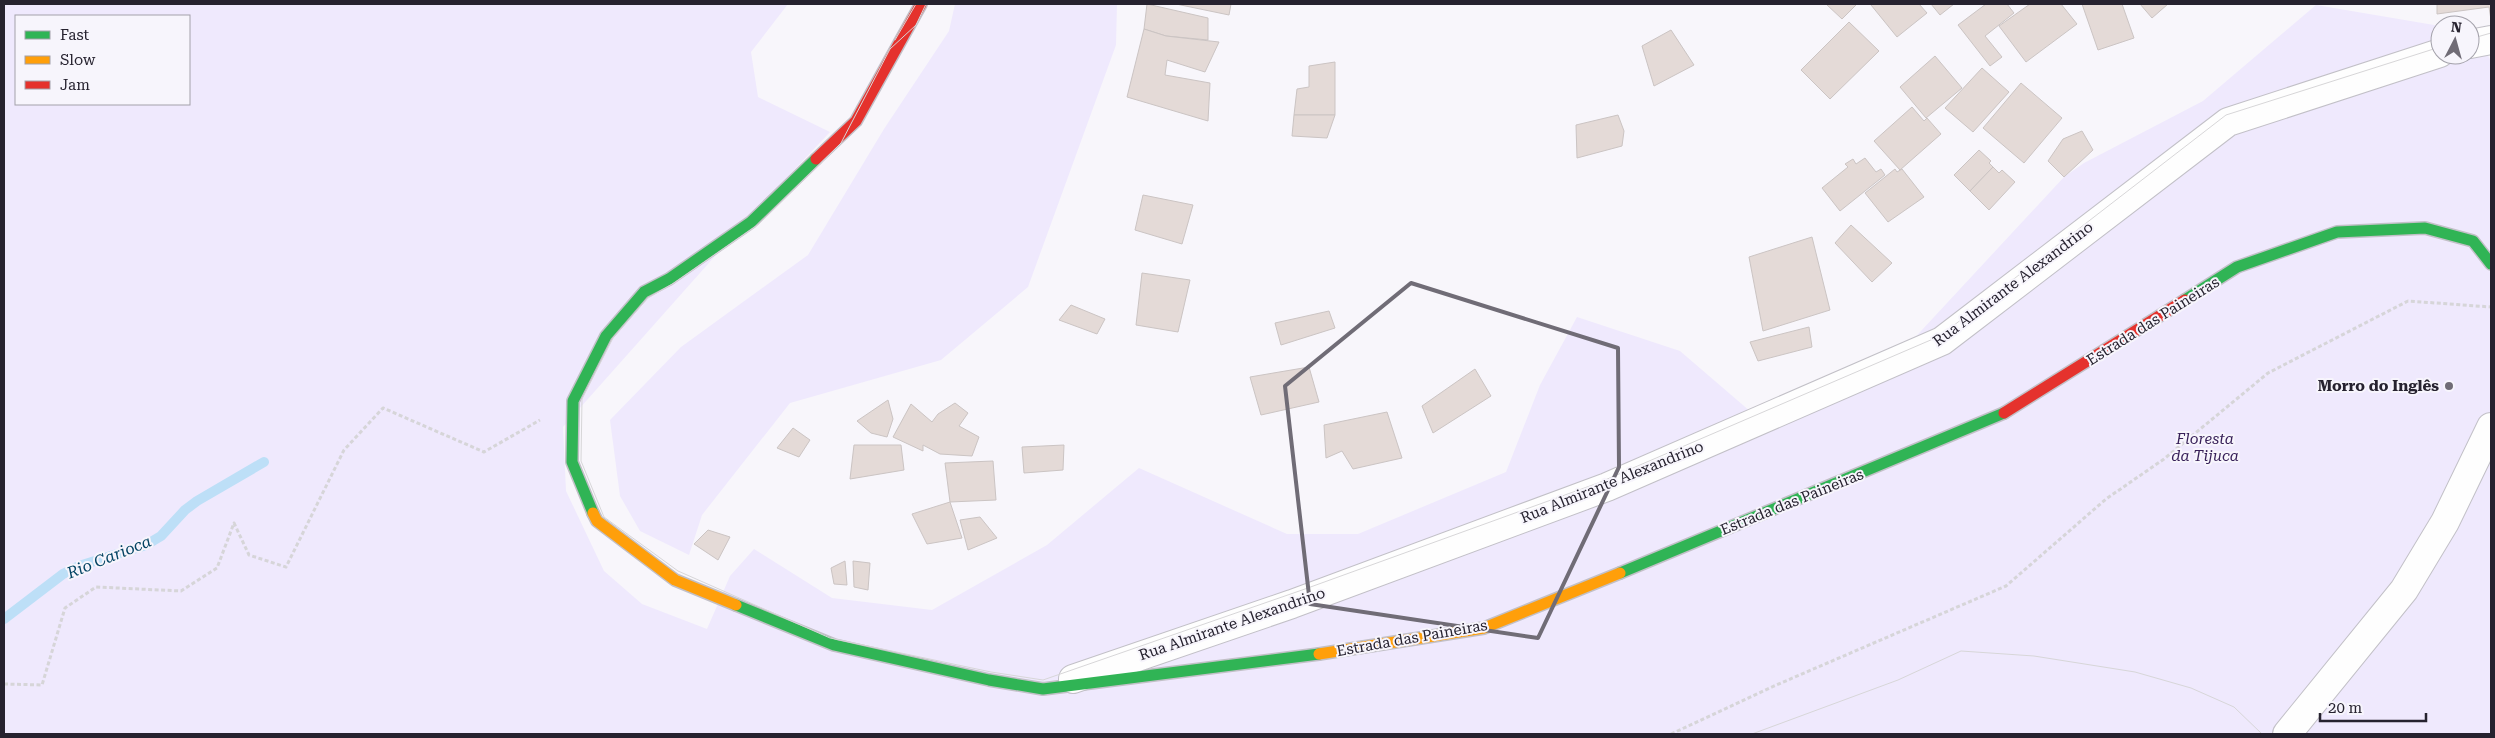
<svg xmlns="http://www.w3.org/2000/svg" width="2495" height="738" font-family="'Roboto Serif',serif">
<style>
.green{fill:#efe9fd;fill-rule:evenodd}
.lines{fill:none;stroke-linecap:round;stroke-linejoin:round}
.stream{stroke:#bddff7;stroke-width:10}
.building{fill:#e4dad7;stroke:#cbc4c3}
.street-casing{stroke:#c2c0c7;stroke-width:30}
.fast-casing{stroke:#c2c0c7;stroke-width:14}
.slow-casing{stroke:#c2c0c7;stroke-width:14}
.jam-casing{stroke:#c2c0c7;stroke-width:14}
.path{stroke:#d6d5d8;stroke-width:3;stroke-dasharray:4 2.5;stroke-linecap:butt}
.street{stroke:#fefefe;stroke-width:28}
.fast{stroke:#30b455;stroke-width:11}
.slow{stroke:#ff9f0a;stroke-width:11}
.jam{stroke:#e5322d;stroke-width:11}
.tram{stroke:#d7d6d8;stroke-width:1}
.marked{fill:none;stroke:#706c76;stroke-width:4;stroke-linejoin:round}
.poi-dot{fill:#706c76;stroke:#f7f5fc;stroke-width:2}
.labels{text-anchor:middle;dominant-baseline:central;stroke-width:4;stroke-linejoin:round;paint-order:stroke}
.street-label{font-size:15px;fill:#26222f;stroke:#f7f5fc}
.poi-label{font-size:15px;font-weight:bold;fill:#26222f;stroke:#f7f5fc;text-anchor:end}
.park-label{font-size:15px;font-style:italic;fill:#361f58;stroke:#f7f5fc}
.water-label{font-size:16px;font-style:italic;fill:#044463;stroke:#f7f5fc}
</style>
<rect width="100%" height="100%" fill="#f8f6fb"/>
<g class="green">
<path d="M4,4H788L751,52L758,97L830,132L748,219L563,427L566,491L604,571L642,604L707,629L730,576L754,549L832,598L932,610L1047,545L1139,468L1287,534H1358L1506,472L1540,385L1577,317L1680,351L1751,412L1908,345L2064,177L2084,163L2203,101L2316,5L2440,26V55H2470L2475,33L2491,61V734H4ZM16,16H189V104H16Z"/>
<polygon points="955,4 1117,4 1116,45 1028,287 941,360 790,403 702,515 689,555 640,531 620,496 610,420 681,347 808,255 884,129 949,31"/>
</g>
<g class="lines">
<polyline class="stream" points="4,619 63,574 79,566 146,545 161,536 185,510 197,501 264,462"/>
</g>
<g class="building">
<polygon points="1147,4 1208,18 1208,40 1166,36 1144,29"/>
<polygon points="1176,4 1231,4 1229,15"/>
<polygon points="1826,4 1857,4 1842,19"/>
<polygon points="1873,4 1919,4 1927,13 1897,37 1871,5"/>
<polygon points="1931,4 1954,4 1940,15"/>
<polygon points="1986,4 2007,4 2014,13 1985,36 2002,57 1990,66 1958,25"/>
<polygon points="2030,4 2061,4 2077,24 2026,62 1999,26"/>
<polygon points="2082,4 2122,4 2134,38 2098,50"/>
<polygon points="2140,4 2168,4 2152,18"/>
<polygon points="2437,4 2491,4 2491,20 2489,7 2437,14"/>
<polygon points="1849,22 1879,51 1830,99 1801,70"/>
<polygon points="1144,29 1166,36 1219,42 1205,72 1167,60 1165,75 1210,83 1208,121 1127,97"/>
<polygon points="1671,30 1694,65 1654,86 1642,46"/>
<polygon points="1935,56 1962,88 1926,118 1900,87"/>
<polygon points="1335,62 1335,115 1294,115 1297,89 1309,87 1309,66"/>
<polygon points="1982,68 2009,92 1973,132 1945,108"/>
<polygon points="2021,83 2062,118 2024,163 1983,128"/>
<polygon points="1912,107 1924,121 1927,118 1941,134 1900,170 1874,141"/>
<polygon points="1294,115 1335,115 1327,138 1292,136"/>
<polygon points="1618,115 1624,131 1622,146 1577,158 1576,125"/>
<polygon points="2082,131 2093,150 2064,177 2048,161 2063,139"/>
<polygon points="1979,150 1991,161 1989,163 1993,167 1970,191 1954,175"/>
<polygon points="1865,158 1876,172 1881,169 1885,175 1840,211 1822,188 1848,167 1845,164 1853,159 1856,164"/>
<polygon points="1993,167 1999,173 2002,170 2015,182 1989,210 1970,191"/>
<polygon points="1895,169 1897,172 1902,169 1924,197 1888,222 1865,193"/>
<polygon points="1143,195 1193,205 1182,244 1135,230"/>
<polygon points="1851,225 1892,263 1872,282 1835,243"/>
<polygon points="1812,237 1830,310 1763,331 1749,257"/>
<polygon points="1142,273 1190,280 1178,332 1136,325"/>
<polygon points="1071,305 1105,319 1097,334 1059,320"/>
<polygon points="1329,311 1335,328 1281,345 1275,323"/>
<polygon points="1809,327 1812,347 1758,361 1750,342"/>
<polygon points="1309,367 1319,402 1261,415 1250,377"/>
<polygon points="1475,369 1491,396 1433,433 1422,406"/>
<polygon points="888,400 893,419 887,437 871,433 857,421"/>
<polygon points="955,403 968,413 959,426 979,437 972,456 940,454 923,445 923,451 893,437 911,404 932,422 938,414"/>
<polygon points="1387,412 1402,458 1353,469 1342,451 1326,458 1324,425"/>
<polygon points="793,428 810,440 799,457 777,448"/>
<polygon points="854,445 901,445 904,470 850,479"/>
<polygon points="1064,445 1063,470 1024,473 1022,447"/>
<polygon points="993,461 996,500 950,502 945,463"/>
<polygon points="950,502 962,538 927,544 912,514"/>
<polygon points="980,517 997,538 968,550 960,520"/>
<polygon points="708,530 730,537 718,560 694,544"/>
<polygon points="845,561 847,585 834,584 831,568"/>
<polygon points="853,561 870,563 868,590 854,587"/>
</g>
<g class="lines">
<defs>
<g id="street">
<polyline points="2470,44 2491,40"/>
<polyline points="1073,679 1292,604 1607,487 1942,341 2228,122 2440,53"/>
<polyline points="2287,734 2404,590 2445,522 2491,427"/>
</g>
<g id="fast">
<polyline points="2185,300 2237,267 2337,232 2425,228 2473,241 2491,264"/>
<polyline points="593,513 572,462 573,401 606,336 644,292 669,279 751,222 816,159"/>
<polyline points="1620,573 2004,413"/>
<polyline points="736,605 834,645 989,680 1043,689 1319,654"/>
</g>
<g id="slow">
<polyline points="593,513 597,521 675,580 736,605"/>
<polyline points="1319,654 1484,628 1620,573"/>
</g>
<g id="jam">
<polyline points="816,159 856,121 921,4"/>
<polyline points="2004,413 2185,300"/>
</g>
</defs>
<use href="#street" class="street-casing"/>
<use href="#fast" class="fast-casing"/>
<use href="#slow" class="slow-casing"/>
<use href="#jam" class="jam-casing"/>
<g class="path">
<polyline points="4,684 42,685 65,608 96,587 181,591 217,568 234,523 249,555 286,567 344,450 383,408 484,452 540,420"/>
<polyline points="1671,734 1774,686 2006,586 2106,499 2164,459 2268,373 2408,301 2491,307"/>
</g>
<use href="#street" class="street"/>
<use href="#fast" class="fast"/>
<use href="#slow" class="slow"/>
<use href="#jam" class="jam"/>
<g class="tram">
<polyline points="926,4 916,25 890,49 841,143 759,224 674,283 648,298 613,338 582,399 581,461 604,517 678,571 830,638 991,672 1043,680 1305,589 1598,483 1940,336 2226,115 2440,47"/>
<polyline points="2470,39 2491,33"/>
<polyline points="895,40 916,4"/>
<polyline points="1752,734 1898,680 1961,651 2034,656 2135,672 2191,688 2234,707 2262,734"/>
</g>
</g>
<path class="marked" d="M1411,283L1618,348L1619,467L1538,638L1310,604L1285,386Z"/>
<circle class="poi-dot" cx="2449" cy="386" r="5"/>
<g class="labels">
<g class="street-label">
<text transform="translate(2013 284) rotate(-37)">Rua Almirante Alexandrino</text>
<text transform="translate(2153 321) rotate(-32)">Estrada das Paineiras</text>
<text transform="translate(1612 482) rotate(-22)">Rua Almirante Alexandrino</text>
<text transform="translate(1792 502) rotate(-22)">Estrada das Paineiras</text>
<text transform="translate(1232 624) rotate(-19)">Rua Almirante Alexandrino</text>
<text transform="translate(1412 638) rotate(-10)">Estrada das Paineiras</text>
</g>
<g class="poi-label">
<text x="2439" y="386">Morro do Inglês</text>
</g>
<g class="park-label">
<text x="2205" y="439">Floresta<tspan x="2205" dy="17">da Tijuca</tspan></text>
</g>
<g class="water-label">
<text transform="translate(109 557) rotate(-22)">Rio Carioca</text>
</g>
</g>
<rect width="2495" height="738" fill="none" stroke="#26222f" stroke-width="10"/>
<rect x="15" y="15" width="175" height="90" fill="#f7f5fc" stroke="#a3a1aa"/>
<rect x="25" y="31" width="25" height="8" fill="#30b455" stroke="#a3a1aa"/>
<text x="60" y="40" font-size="15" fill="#26222f">Fast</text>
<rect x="25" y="56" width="25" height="8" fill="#ff9f0a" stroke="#a3a1aa"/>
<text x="60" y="65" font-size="15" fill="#26222f">Slow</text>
<rect x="25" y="81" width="25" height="8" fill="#e5322d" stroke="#a3a1aa"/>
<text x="60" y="90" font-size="15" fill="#26222f">Jam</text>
<g transform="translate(2455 40) rotate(6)"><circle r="24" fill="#f7f5fc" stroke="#a3a1aa"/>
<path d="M0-4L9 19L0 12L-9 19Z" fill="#706c76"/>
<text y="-8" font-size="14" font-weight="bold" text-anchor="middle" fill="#26222f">N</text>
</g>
<path d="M2320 713v8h106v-8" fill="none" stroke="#26222f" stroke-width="2.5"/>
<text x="2328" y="713" font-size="15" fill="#26222f" stroke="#f7f5fc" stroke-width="4" paint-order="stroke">20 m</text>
</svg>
